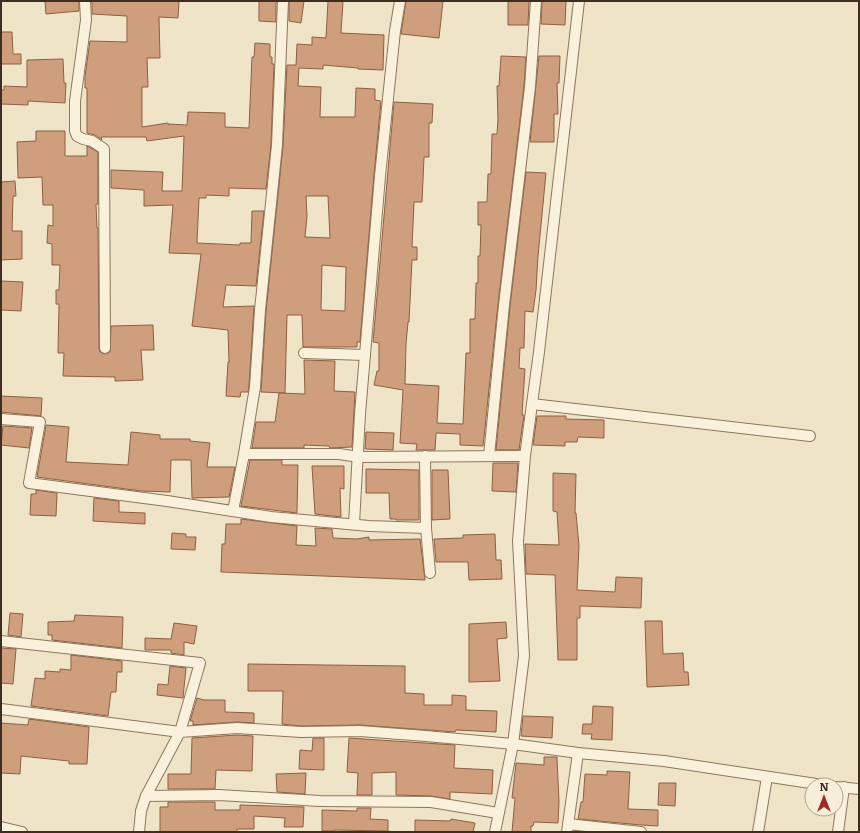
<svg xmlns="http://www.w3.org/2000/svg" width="860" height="833" font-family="Literata,serif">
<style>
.building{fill:#cf9f7d;stroke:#8d5f41;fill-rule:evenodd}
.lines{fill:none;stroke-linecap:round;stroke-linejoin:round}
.minor-casing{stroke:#8d765c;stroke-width:12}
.minor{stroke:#faf1dc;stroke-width:10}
</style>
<rect width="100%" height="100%" fill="#f0e4c8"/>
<g class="building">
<polygon points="45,1 79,1 79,11 46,14"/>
<polygon points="92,1 179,1 178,18 159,17 160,58 147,58 148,87 142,87 142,127 168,123 168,124 187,125 188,112 225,113 225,127 249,128 252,57 254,57 255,43 270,44 270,57 272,57 272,64 274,64 271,145 266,189 229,188 229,196 206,195 206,198 199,198 197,243 240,245 240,243 251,243 252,211 264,211 256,286 226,285 223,307 254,306 249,386 248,392 241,392 240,397 226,396 228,362 229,362 228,330 192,326 201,254 169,253 173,205 144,206 144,190 111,188 111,170 163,172 162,191 182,191 184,136 147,141 146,137 101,137 102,140 95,135 87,133 87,88 85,88 85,76 90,41 127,42 127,16 92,14"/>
<polygon points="259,1 276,1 276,22 259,21"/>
<polygon points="289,1 304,1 301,23 289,21"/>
<path d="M328,1H343L341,33L384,35L383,70L358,69V68L323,65V69L299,68L298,86L321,87L320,117H355L356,88L375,89V100L381,101L374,175L360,342H357V347H303L302,315H287L285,393L261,392L266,311L283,146L287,65H296L297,44L312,45V37L326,38ZM306,196H328L330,238L305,237L307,216ZM322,265L346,267L345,311L321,310Z"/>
<polygon points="406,1 443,1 439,38 401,34"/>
<polygon points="508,1 529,1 528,25 508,25"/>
<polygon points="542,1 566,1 565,25 541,24"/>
<polygon points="1,32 12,32 13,54 21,54 21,64 1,64"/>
<polygon points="501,56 526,57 524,86 498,304 483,446 460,445 460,434 436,433 435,450 416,450 417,444 400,443 403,390 374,385 377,371 379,371 379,343 373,342 394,102 433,104 432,123 429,123 429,157 424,157 422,202 414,202 412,247 417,247 417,260 412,260 409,322 408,322 406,344 405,384 439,386 437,423 463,424 466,353 470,353 470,319 475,319 476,283 478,283 478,256 480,256 481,225 478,225 478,202 487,202 488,174 491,174 492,134 497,134 498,119 497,86 499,86"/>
<polygon points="539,56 560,56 559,83 557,83 558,114 554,114 554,142 530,142"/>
<polygon points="63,59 64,83 66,83 65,103 28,101 28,105 1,104 1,90 4,90 4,86 27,87 27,60"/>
<polygon points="36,131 65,131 65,156 87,156 87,146 98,152 98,204 96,204 97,228 98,228 99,348 100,352 105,354 110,352 111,326 153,325 154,350 141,350 143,380 115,381 115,377 63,376 64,353 58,353 59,304 56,304 56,290 59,290 60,265 52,265 52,244 47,243 48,225 53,226 53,205 43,205 42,177 18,178 17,142 36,141"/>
<polygon points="526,172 546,173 538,256 536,290 533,312 525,311 524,348 520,348 519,368 525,369 522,415 524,415 519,450 496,450 510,306"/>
<polygon points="15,181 16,196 13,196 12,231 22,231 22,259 1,260 1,182"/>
<polygon points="1,281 23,282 21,311 1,310"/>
<polygon points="304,360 335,361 334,391 355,392 352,447 330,448 329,446 304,445 304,448 252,448 256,422 275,422 279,393 305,394"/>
<polygon points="1,396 42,398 41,416 1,412"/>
<polygon points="537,416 566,416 566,419 604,420 604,438 578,437 577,442 565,442 565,446 533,445"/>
<polygon points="46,425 69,427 66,462 128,465 131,432 160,435 160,439 190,439 190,441 210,443 207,467 235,467 229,497 192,498 191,460 171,460 170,492 141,491 37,477"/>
<polygon points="3,426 32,428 29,448 1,445"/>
<polygon points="366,432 394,433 393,450 365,449"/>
<polygon points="250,460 282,460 282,465 298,465 297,513 241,506"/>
<polygon points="493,463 518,463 516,492 492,491"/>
<polygon points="312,466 344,466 344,489 340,488 341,517 315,514"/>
<polygon points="366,469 419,470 419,520 396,520 396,519 390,519 389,493 366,493"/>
<polygon points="432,470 448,470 450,519 432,520"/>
<polygon points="553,473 576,474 575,513 576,513 579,546 577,590 615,592 616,577 642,578 641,608 580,606 580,618 577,618 577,660 558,660 555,575 526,574 525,544 559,545 557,512 553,511"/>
<polygon points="36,490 57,493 56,516 30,515 31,494 36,494"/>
<polygon points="94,498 119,501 119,512 145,513 145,524 93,521"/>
<polygon points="241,519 297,526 296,545 316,546 315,528 332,529 333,538 357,539 369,537 369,540 420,539 425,580 221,572 222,544 225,544 226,524 241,524"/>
<polygon points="172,533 186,534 186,537 196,537 195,550 171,549"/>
<polygon points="495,534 496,560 501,560 502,579 469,580 468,562 436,562 434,539 463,538 463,535"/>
<polygon points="10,613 23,614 21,637 8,635"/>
<polygon points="75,615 123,617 122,648 52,640 52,635 48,635 48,622 74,621"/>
<polygon points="645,621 662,621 663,654 683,653 684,672 688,672 689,685 647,687"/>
<polygon points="506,622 507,638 497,639 500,681 469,682 469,624"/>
<polygon points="174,623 197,626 194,644 184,642 184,655 171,653 171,650 145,650 145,638 171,639"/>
<polygon points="1,648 16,649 13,684 1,683"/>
<polygon points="71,655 122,661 122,672 117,672 116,692 111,692 108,716 31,706 35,678 45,679 45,671 60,672 60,669 71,670"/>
<polygon points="248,664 405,666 405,693 424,694 424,705 452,705 452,695 466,696 466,710 497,711 496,732 456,730 455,732 360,725 301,726 282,724 283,691 248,691"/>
<polygon points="170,666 186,668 183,698 157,695 158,684 168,685"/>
<polygon points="197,698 204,700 225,700 225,712 254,713 254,723 237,722 193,725 193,721 190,721"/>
<polygon points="593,706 613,707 612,740 591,739 592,734 582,734 583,724 592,724"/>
<polygon points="523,716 553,717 552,738 521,736"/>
<polygon points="29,719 89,727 87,764 69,764 69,761 21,756 20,774 1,773 1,723 28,725"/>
<polygon points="237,735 253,736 252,771 216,770 215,789 168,789 168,774 191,774 192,738"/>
<polygon points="313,738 324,738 324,770 299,769 300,750 312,751"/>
<polygon points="349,738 455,745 454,768 493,770 492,794 450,792 450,799 431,796 396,795 396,772 372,773 372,795 357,795 358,773 347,772"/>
<polygon points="544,757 557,757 559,802 558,823 534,822 533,826 531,826 531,832 512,832 515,798 512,798 516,763 544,765"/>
<polygon points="607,771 630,772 628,809 658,810 658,826 641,825 578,819 581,802 583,802 585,774 607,775"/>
<polygon points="306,773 305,794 277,792 276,774"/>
<polygon points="659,783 676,783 675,806 658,805"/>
<polygon points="168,802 215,802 215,810 240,810 240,805 304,807 303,827 284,827 285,818 254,816 254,829 237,829 237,832 160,832 160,807 168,807"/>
<polygon points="357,808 371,808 370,819 388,820 388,831 334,830 334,831 322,831 322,810 357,811"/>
<polygon points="451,819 475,823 473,832 415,832 415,820 450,821"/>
</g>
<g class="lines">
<defs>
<g id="minor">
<polyline points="85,1 86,20 75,101 75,131 77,136 83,139 92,141 104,149 105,348"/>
<polyline points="283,1 277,145 260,310 255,387 244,454 339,454 359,457 525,456"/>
<polyline points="304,353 365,355"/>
<polyline points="532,404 810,436"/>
<polyline points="1,419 40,422 29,483 167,501 271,517 369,526 426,528"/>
<polyline points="425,456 426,528 430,573"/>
<polyline points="489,456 504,305 530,87 536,1"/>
<polyline points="233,511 244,454"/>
<polyline points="354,524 360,414 380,176 395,31 400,1"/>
<polyline points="1,641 200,663 180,732 1,709"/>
<polyline points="836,787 859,789"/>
<polyline points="146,796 219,795 320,801 431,802 498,813"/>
<polyline points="568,824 641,832"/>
<polyline points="1,827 22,832"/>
<polyline points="139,832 141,811 146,796 180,732 237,728 301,732 360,731 426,736 513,744 578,753 664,761 823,785"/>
<polyline points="495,832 513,744 524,656 518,541 525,456 539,352 579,1"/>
<polyline points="567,832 578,753"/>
<polyline points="758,832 767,777"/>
<polyline points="838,832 844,787"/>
</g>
</defs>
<use href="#minor" class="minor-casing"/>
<use href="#minor" class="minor"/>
</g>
<rect width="860" height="833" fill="none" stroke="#3d2e20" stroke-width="4"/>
<g transform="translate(824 797)"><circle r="19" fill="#f7eed8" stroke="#ada18e"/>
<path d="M0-3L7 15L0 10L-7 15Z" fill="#9e2a2b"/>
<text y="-6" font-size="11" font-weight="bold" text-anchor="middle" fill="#3d2e20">N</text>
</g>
</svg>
